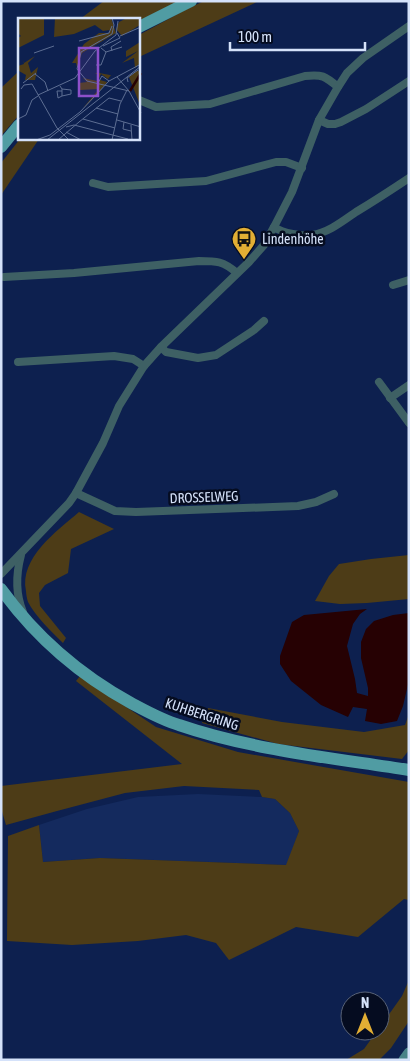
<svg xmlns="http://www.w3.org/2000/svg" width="410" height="1061" font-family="'Asap Condensed',sans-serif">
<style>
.built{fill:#142a5e}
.green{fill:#4d3c17}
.water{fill:#260103}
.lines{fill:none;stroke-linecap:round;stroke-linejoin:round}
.street{stroke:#3e6064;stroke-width:8}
.secondary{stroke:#488288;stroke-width:11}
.primary{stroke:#509ca3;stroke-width:12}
.labels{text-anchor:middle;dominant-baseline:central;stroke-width:5;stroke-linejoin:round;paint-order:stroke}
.poi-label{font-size:14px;fill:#d5e2fa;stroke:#050c20;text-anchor:start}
.street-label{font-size:14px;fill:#d5e2fa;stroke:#050c20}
.inset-river{fill:none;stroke:#260103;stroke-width:2.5}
.inset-road{fill:none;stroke:#5d6e93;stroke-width:1}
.view{fill:#8d50cb;fill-opacity:0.15;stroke:#8d50cb;stroke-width:2.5}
.inset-edge{fill:none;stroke:#d5e2fa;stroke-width:2.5}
</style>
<rect width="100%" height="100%" fill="#0d204f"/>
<polygon class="built" points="198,794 262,797 275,799 290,813 299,831 287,865 100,858 43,862 39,825 87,809 138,797"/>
<g class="green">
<polygon points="104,1 180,1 139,21 139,19 80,19"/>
<polygon points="204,1 259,1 139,57 139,35 185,10"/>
<polygon points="19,71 19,115 1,136 1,88"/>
<polygon points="20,139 39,139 1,195 1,163"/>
<path d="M79,512L114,529L71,549L68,573L45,585L39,593L40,606L66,638L63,643C52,632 35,616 28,602C27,599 26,594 26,591C19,558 57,531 79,512Z"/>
<polygon points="409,555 409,599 367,603 340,604 315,601 329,576 339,564 371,559"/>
<polygon points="80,676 156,727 238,752 409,782 409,900 404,899 358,937 296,927 229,960 216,943 186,935 138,941 72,945 7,941 8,836 39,825 43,862 100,858 286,865 299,831 290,813 275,799 262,797 259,790 184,786 125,793 57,811 6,825 1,808 1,786 182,764 76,681"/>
<polygon points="208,708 282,722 364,732 405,725 409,714 409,750 402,759 278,744 202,723"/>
<polygon points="409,980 409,1021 391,1048 379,1060 346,1060 364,1049 377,1031 380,1031 380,1027 402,996"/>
</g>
<polygon class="water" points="367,609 360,614 353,624 347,646 355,679 357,693 368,696 368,688 361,658 361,642 366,629 374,621 393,615 409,613 409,680 403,706 397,721 381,724 365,721 367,709 353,707 348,717 321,705 291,681 280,664 280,656 292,622 304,615"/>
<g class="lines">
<g class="street">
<path d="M139,100L156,107L210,104L305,76C322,74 325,76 338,87"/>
<polyline points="319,120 328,124 335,124 341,122 366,109 409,81"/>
<polyline points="93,183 108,187 206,181 276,162 286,162 302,168"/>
<path d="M274,227C283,233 302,237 312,235C328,233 343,221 356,212C374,201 391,190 409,178"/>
<path d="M4,277L74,273L199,261C217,261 223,261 237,273"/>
<polyline points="393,285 409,280"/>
<polyline points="161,347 166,352 198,358 216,355 254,330 264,321"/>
<polyline points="18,362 114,356 133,359 144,366"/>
<polyline points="379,382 409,423"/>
<polyline points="390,398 409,385"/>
<polyline points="76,493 115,511 136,512 298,506 316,502 334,494"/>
<path d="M21,555C16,574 15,593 23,612"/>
<polyline points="1,574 69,503 76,493 103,443 119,406 144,366 161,347 249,262 264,245 274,227 292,192 319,120 338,87 347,73 363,58 409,26"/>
</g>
<polyline class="secondary" points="404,1060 409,1053"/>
<g class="primary">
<polyline points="139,27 191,1"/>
<polyline points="1,147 19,125"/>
<path d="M1,589C35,636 80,675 131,703C146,711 162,720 179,725C252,750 333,758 409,770"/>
</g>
</g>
<defs>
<symbol id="bus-pin" viewBox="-11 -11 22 30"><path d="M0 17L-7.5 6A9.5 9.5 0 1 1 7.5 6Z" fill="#e2ae34" stroke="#050c20"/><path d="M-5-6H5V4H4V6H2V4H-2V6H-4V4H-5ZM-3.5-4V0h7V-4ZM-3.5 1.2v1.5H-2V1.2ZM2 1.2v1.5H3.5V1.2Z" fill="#111"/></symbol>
</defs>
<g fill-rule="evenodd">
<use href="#bus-pin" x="230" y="225" width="28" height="38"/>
</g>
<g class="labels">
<g class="poi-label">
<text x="262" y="239">Lindenhöhe</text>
</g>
<g class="street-label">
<text transform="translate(204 497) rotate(-2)">DROSSELWEG</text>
<text transform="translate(202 714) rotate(18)">KUHBERGRING</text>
</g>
</g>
<g transform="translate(18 18)">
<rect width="122" height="122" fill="#0d204f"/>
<path d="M0,0H26V17L0,30V20L3,18L0,15ZM37,0H93L98,15L64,35L59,49L58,45H54L66,26L81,15H91L92,12L85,13L77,7L56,16L36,19ZM109,0H122V7L104,18L98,11L101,4ZM122,24V45L117,50L116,40L104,45L120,33L108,39V33ZM17,38L10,45L13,55L20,49L17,62H7L8,57L1,53L0,48L6,46L5,42L6,45ZM120,52L122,56V87L111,59ZM77,55H81L92,57H93L90,61L83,56L79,64H75L81,65L82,62L89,64L79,77L65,90L81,71L62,72L61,65L69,64L65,60L79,63L81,57Z" fill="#4d3c17"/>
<path class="inset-river" d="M112,73L123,55"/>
<path class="inset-road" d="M94,0L96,7L94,16L63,34L59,51L69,63L111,73L123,95M102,18L123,9M61,23L91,15L94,8M85,28L102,20L99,15M83,30L88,34L104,29M94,33L93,29L103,23M16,35L36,28M78,47H83L88,34M17,56L27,64L30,73M99,59L111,73M110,64L109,60L120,52M5,65L18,55M80,65L84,58L91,63M42,68L44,71V78L40,80L39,73H44M3,71L6,67L14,66L39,110L51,122M44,71L53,72V76L44,78M20,77L57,60L77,33L98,17L100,3M78,90L100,96M0,101L8,97L14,82L20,78M65,101L97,110M99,102L123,109M61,104L91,80L103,83M106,104L105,111L113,113M113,107L114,122M48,109L56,107L110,121M48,114L63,122M18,122L32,117L62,94L91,63L123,46M29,122L123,48M40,122L61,104M94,122L102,86L109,72"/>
<path class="view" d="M61,30H80V78H61Z"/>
<rect width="122" height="122" class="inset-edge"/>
</g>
<rect width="410" height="1061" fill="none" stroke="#d5e2fa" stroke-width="5"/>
<g transform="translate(365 1016)"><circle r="24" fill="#050c20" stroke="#586277"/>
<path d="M0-4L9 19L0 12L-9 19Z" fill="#e2ae34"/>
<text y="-8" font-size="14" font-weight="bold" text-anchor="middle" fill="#d5e2fa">N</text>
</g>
<path d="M230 42v8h135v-8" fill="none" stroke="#d5e2fa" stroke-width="2.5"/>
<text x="238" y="42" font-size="15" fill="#d5e2fa" stroke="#050c20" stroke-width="4" paint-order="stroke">100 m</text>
</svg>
